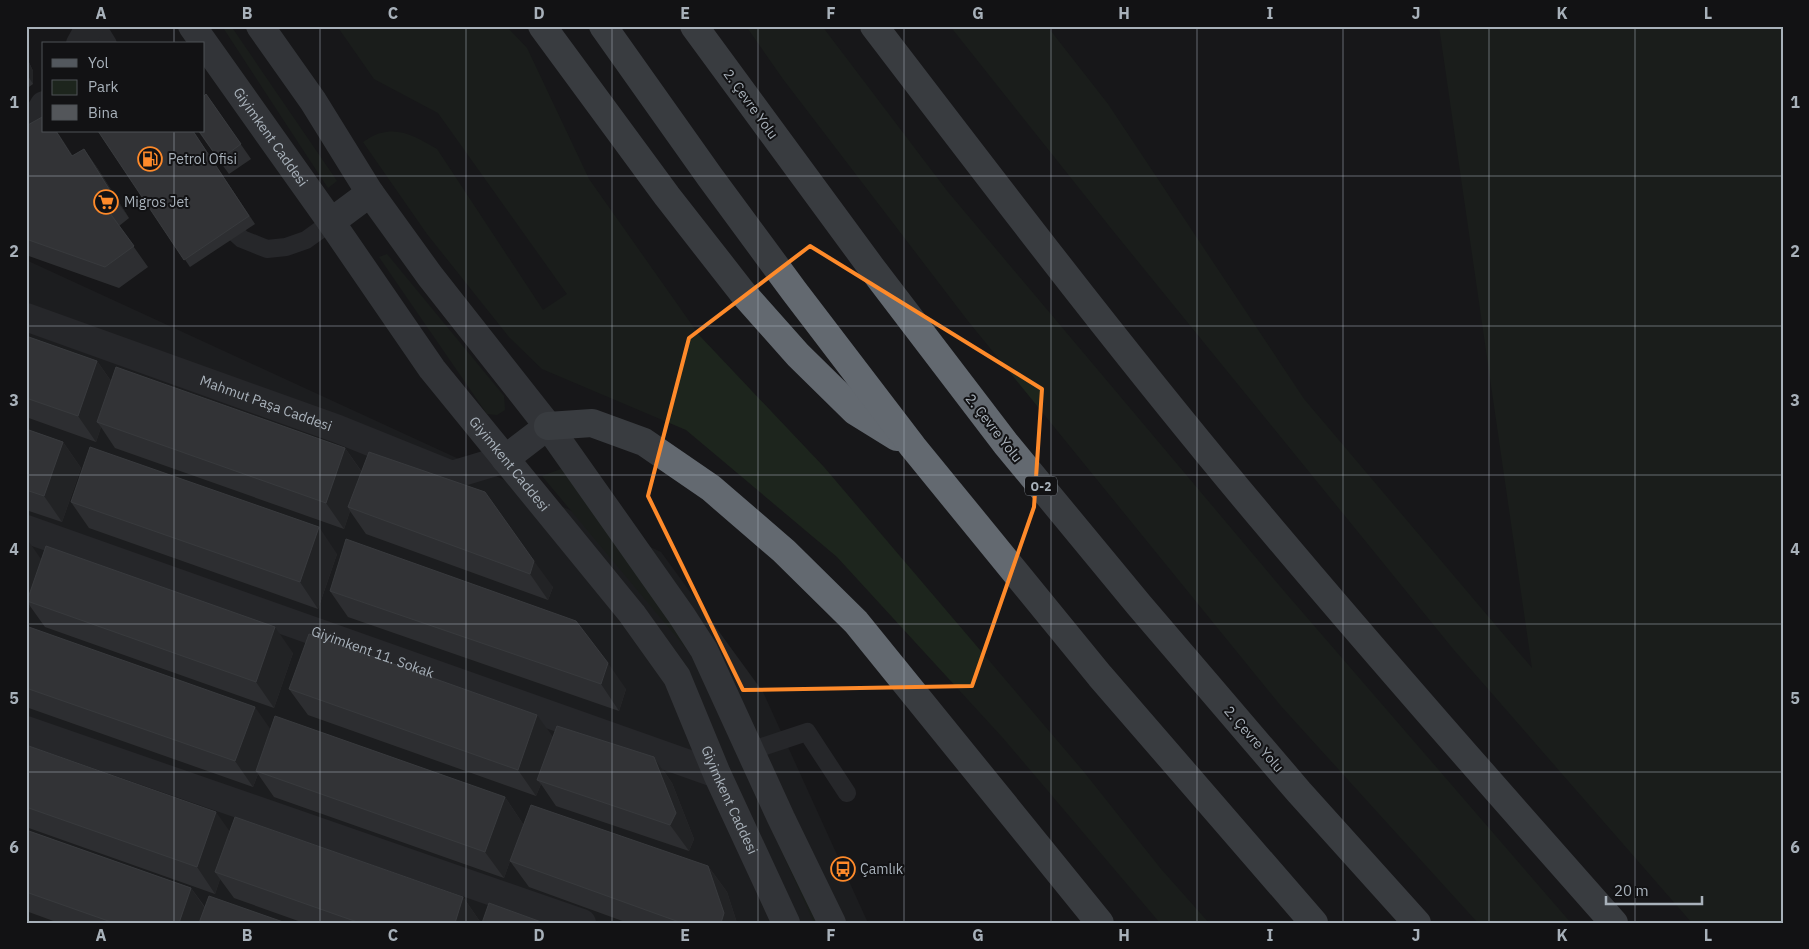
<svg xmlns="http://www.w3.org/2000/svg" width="1809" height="949" font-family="'IBM Plex Sans',sans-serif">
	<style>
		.built { fill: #232426 }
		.green { fill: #1d251d }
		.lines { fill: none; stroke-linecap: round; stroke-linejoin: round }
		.lane { stroke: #383a3f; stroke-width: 18 }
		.street { stroke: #383a3f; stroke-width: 28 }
		.primary { stroke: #53585e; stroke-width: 28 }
		.highway { stroke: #636970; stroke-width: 28 }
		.wall { fill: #484b4e }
		.shaded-wall { fill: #303134 }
		.building { fill: #53565a; stroke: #606469 }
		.marked { fill: none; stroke: #fe8a2a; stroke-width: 4; stroke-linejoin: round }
		.grid { fill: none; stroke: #a8b1ba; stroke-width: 1; stroke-opacity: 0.55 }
		.labels { text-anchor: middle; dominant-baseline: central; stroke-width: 4; stroke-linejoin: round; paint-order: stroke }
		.shield { fill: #121214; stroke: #7b8188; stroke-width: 1 }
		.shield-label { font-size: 12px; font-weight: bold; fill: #a8b1ba }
		.street-label { font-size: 14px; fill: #a8b1ba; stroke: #121214 }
		.poi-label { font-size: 14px; fill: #a8b1ba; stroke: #121214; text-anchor: start }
		.neatline { fill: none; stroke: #a8b1ba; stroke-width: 2 }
		.grid-label { font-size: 16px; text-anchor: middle; font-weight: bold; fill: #a8b1ba }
	</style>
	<rect width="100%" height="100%" fill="#171719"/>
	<polygon class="built" points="26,260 661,552 763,692 868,923 26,923"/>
	<g class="green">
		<polygon points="222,26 231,26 337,181 328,188"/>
		<path d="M337,26H506L527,48L589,179L699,335L824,467L1084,772L1161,869L1209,923H1160L1003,738L837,557L686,430L542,369L509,337L427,234L363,142C368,139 375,134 381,133C401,127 420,139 437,149L543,310L567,294L438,113L374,79Z"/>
		<polygon points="746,26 822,26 948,192 1284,591 1571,923 1478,923 1281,706 968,321 783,79"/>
		<polygon points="950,26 1047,26 1108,104 1304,399 1532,668 1439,26 1783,26 1783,923 1692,923 1454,650 1114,232"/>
		<polygon points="387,254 504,396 505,410 497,415 487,414 379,257"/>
		<polygon points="561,469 704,652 828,923 814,923 694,658 542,476"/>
	</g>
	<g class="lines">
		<g class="lane">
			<polyline points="97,26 108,44"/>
			<polyline points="221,220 242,239 267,249 286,247 306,240 331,222"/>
			<polyline points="750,751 807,732 847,793"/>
		</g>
		<g class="street">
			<polyline points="80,44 90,26"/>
			<polyline points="26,135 44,105"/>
			<path id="s1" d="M26,317L338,429L452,475L505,459"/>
			<path id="s2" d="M26,529L717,774"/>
			<polyline points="26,730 582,923"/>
		</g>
		<g class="primary">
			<path id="s3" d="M192,26L331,222L432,369L632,614L677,677L717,774L786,923"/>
			<polyline points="260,26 313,101 370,193 430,276 548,426 682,616 704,650 781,818 832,923"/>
			<polyline points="331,222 370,193"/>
			<polyline points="505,459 548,426"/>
		</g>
		<g class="highway">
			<polyline points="542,26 667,196 742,292 798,355 855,411 897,437"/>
			<polyline points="603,26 710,177 794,291 913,447 1100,676 1314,923"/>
			<polyline points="694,26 871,267 1006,444 1139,605 1299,792 1417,923"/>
			<path d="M874,26C1004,196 1134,367 1272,530C1384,663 1499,793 1614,923"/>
			<polyline points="548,426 592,423 644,442 711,488 784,551 856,622 1100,923"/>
		</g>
	</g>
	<g class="wall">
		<polygon points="26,56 33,71 33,84 26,89"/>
		<polygon points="206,94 251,159 229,174 198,131"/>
		<polygon points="26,126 73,156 84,149 98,169 129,218 119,226 148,267 119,288 26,255"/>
		<polygon points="98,131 193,131 255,224 190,267"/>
		<polygon points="26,336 97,361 111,381 345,448 362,472 553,587 548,600 366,534 350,511 344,529 115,448 101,427 96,442 26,417"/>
		<polygon points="26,429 63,442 81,468 62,522 26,510"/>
		<polygon points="71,502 337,554 318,609 89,528"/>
		<polygon points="26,539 41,561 293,653 274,708 45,627 30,606 26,617"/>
		<polygon points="330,591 626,689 619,711 348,617"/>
		<polygon points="26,688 271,730 505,797 523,824 504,878 274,797 258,774 253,787 26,707"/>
		<polygon points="289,689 553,737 654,757 672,783 694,839 689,851 556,806 541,784 536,796 308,715"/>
		<polygon points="26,745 230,831 463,897 481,923 304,923 234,898 220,879 215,894 26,827"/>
		<polygon points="26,830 191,888 205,907 286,923 59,923 26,911"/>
		<polygon points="510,861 708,866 727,892 737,923 628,923 529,887"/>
	</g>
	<g class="shaded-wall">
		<polygon points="26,56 33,71 33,84 26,73"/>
		<polygon points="56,131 60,136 87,177"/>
		<polygon points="84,149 98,169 129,218 114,197"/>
		<polygon points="97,361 115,387 97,422 101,427 96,442 78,416"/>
		<polygon points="63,442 81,468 62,522 44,496"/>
		<polygon points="345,448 363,474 348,507 350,511 344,529 326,503"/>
		<polygon points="319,527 337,554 318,609 300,582"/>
		<polygon points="27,539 45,565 27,601 30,606 26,617"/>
		<polygon points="534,561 553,587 548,600 530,574"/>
		<polygon points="275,627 293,653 274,708 256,682"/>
		<polygon points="608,663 626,689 619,711 601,684"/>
		<polygon points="255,707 273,733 256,771 258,774 253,787 235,761"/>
		<polygon points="537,715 556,741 537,780 541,784 536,796 518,770"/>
		<polygon points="654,757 672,783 694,839 689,851 670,825"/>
		<polygon points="505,797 523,824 504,878 485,852"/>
		<polygon points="216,812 235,839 215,872 220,879 215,894 197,867"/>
		<polygon points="708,866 727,892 737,923 721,923"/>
		<polygon points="191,888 209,914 206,923 179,923"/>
		<polygon points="463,897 481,923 455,923"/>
	</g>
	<g class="building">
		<polygon points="206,94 241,144 219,160 199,131 204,131 204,96"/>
		<polygon points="44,116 44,131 56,131 72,156 84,149 114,197 104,205 134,246 105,267 26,239 26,126"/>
		<polygon points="98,131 193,131 249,216 184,260"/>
		<polygon points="26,336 97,361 78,416 26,398"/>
		<polygon points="116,367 345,448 326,503 97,422"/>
		<polygon points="26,429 63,442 44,496 26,490"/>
		<polygon points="90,447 319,527 300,582 71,502"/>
		<polygon points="369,452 485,492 534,561 530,574 348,507"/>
		<polygon points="346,539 576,621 608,663 601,684 330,591"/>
		<polygon points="46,546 275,627 256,682 27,601"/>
		<polygon points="26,626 255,707 235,761 26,688"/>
		<polygon points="309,634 537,715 518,770 289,689"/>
		<polygon points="275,716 505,797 485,852 256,771"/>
		<polygon points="557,726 654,757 676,813 670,825 537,780"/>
		<polygon points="26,745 216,812 197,867 26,807"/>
		<polygon points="531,805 708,866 724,913 721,923 682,923 510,861"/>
		<polygon points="235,817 463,897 455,923 360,923 215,872"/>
		<polygon points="26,830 191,888 179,923 114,923 26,892"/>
		<polygon points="209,896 286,923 199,923"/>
		<polygon points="489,903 544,923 482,923"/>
	</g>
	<path d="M0 0H1809V949H0ZM810,246L1042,389L1034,507L972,686L743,690L648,496L689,338Z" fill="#171719" fill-opacity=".55" fill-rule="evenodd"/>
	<path class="marked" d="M810,246L1042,389L1034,507L972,686L743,690L648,496L689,338Z"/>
	<path class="grid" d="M174,26V44M320,26V923M466,26V923M612,26V923M758,26V923M904,26V923M1051,26V923M1197,26V923M1343,26V923M1489,26V923M1635,26V923M174,131V923M26,176H1783M26,326H1783M26,475H1783M26,624H1783M26,772H1783"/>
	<defs>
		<g id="fuel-ring" transform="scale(1.25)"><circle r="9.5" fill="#121214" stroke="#fe8a2a" stroke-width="1.5"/><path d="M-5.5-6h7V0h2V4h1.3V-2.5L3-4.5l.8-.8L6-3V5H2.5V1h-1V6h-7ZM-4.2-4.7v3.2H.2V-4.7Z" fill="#fe8a2a"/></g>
		<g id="supermarket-ring" transform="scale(1.25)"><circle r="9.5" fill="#121214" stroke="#fe8a2a" stroke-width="1.5"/><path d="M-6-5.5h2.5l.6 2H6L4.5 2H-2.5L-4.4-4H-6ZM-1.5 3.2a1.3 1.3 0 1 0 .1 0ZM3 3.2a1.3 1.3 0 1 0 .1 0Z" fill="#fe8a2a"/></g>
		<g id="bus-ring" transform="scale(1.25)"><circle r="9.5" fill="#121214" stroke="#fe8a2a" stroke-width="1.5"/><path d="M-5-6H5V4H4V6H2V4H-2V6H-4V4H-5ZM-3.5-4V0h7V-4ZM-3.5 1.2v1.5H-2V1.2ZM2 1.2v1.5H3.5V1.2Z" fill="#fe8a2a"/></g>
	</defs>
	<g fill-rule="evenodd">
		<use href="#fuel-ring" x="150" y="159"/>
		<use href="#supermarket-ring" x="106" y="202"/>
		<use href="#bus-ring" x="843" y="869"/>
	</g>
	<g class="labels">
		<rect class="shield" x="1025" y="476.5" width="32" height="19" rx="4"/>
		<g class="shield-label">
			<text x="1041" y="486">O-2</text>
		</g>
		<g class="street-label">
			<text transform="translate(751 104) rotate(54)">2. Çevre Yolu</text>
			<text stroke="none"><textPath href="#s3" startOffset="136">Giyimkent Caddesi</textPath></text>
			<text stroke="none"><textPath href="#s1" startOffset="255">Mahmut Paşa Caddesi</textPath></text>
			<text transform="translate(994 428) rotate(52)">2. Çevre Yolu</text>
			<text stroke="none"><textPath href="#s3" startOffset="541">Giyimkent Caddesi</textPath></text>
			<text stroke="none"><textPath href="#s2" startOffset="368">Giyimkent 11. Sokak</textPath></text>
			<text transform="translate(1254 739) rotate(49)">2. Çevre Yolu</text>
			<text stroke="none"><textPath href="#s3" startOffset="946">Giyimkent Caddesi</textPath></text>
		</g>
		<g class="poi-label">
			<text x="168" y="159">Petrol Ofisi</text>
			<text x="124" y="202">Migros Jet</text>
			<text x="860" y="869">Çamlık</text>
		</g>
	</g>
	<rect width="1809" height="949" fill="none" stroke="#121214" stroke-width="55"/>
	<rect x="42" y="42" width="162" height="90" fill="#121214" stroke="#4e5256"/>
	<rect x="52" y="59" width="25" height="8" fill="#53585e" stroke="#4e5256"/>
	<text x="88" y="68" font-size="15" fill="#a8b1ba">Yol</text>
	<rect x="52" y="80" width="25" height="15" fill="#1d251d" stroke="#4e5256"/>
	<text x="88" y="92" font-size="15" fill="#a8b1ba">Park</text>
	<rect x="52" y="105" width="25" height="15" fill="#53565a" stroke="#4e5256"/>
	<text x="88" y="118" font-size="15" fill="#a8b1ba">Bina</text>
	<path d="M1606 896v8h96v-8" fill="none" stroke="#a8b1ba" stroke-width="2.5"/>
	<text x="1614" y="896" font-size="15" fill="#a8b1ba" stroke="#121214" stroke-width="4" paint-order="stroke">20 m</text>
	<rect x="28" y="28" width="1754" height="894" class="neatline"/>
	<g class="grid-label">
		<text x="101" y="19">A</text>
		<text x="247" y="19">B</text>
		<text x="393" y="19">C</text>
		<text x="539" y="19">D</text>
		<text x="685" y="19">E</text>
		<text x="831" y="19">F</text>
		<text x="978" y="19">G</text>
		<text x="1124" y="19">H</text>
		<text x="1270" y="19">I</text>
		<text x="1416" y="19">J</text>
		<text x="1562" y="19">K</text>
		<text x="1708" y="19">L</text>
		<text x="14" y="108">1</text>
		<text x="1795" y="108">1</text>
		<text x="14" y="257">2</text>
		<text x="1795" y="257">2</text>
		<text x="14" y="406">3</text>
		<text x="1795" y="406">3</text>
		<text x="14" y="555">4</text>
		<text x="1795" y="555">4</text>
		<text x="14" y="704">5</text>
		<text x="1795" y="704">5</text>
		<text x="14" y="853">6</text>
		<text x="1795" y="853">6</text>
		<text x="101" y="941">A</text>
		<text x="247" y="941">B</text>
		<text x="393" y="941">C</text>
		<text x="539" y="941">D</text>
		<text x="685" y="941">E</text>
		<text x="831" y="941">F</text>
		<text x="978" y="941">G</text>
		<text x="1124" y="941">H</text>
		<text x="1270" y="941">I</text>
		<text x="1416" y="941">J</text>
		<text x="1562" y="941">K</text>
		<text x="1708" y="941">L</text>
	</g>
</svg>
